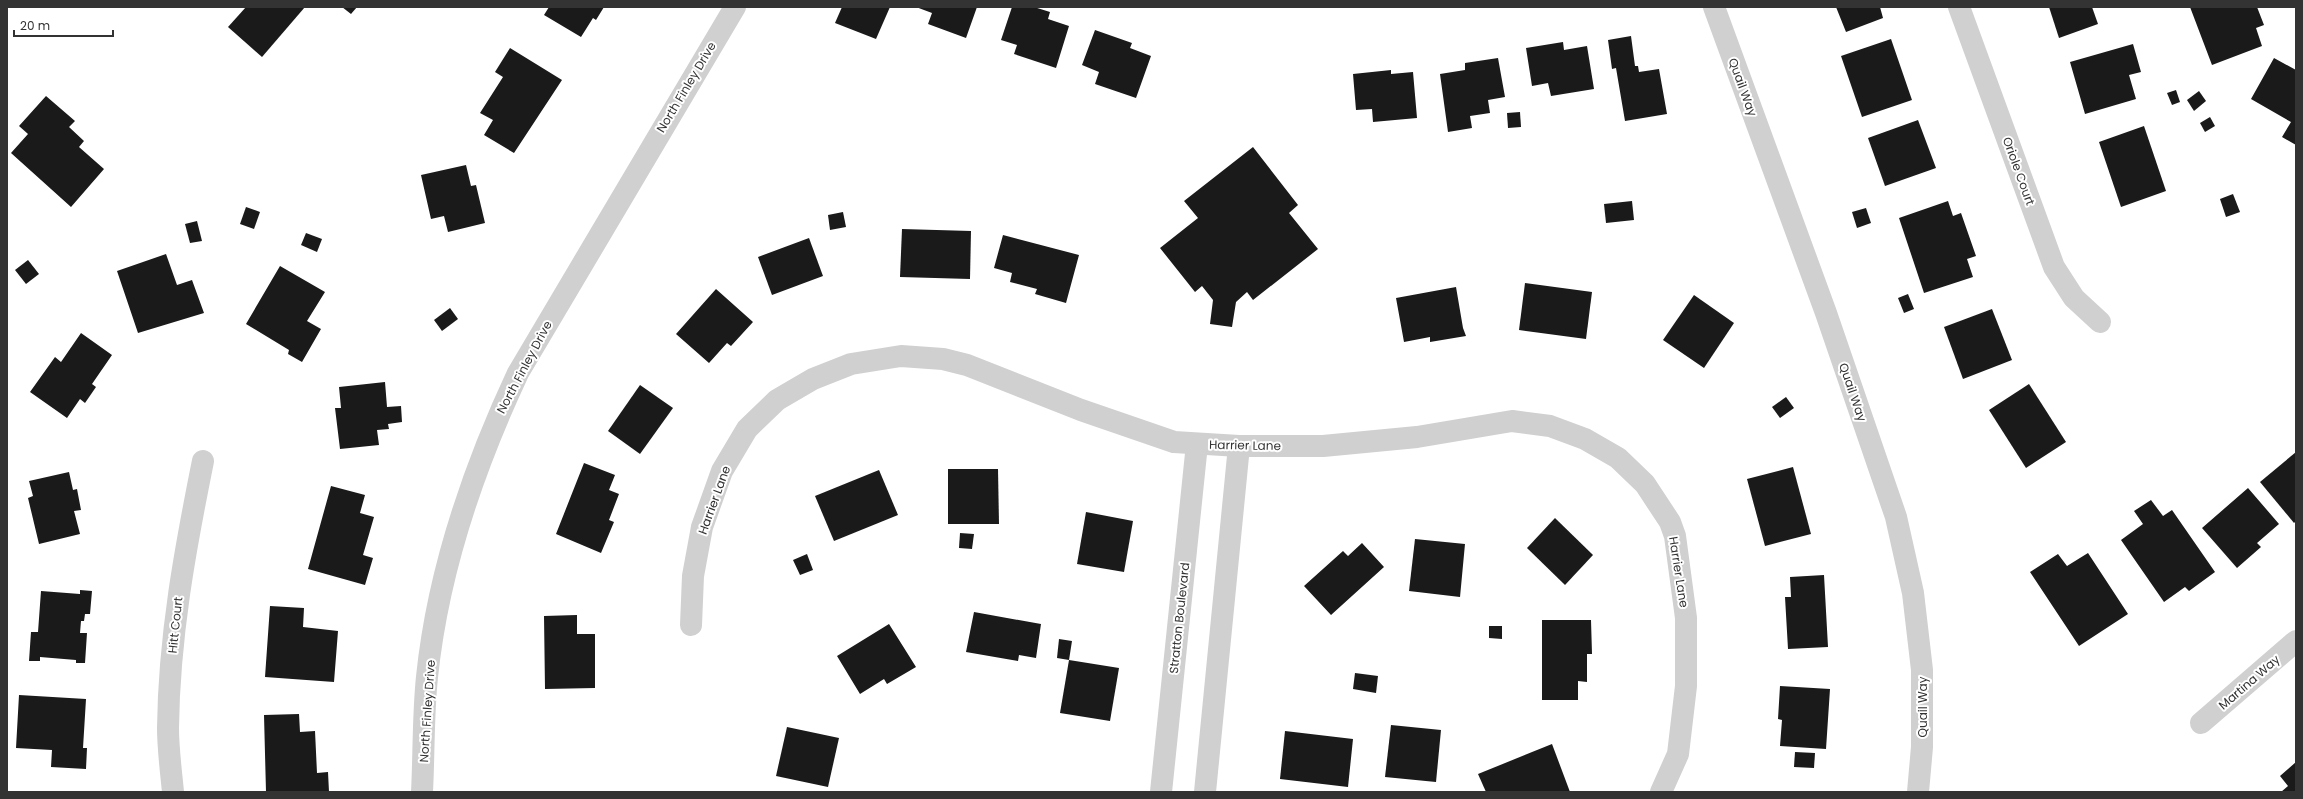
<svg xmlns="http://www.w3.org/2000/svg" width="2303" height="799" font-family="Poppins,sans-serif">
	<style>
		.building { fill: #1a1a1a }
		.lines { fill: none; stroke-linecap: round; stroke-linejoin: round }
		.minor { stroke: #d0d0d0; stroke-width: 22 }
		.labels { text-anchor: middle; dominant-baseline: central; stroke-width: 4; stroke-linejoin: round; paint-order: stroke }
		.street-label { font-size: 12px; fill: #333; stroke: #fff }
	</style>
	<rect width="100%" height="100%" fill="#fff"/>
	<g class="building">
		<polygon points="246,7 305,7 262,57 228,27"/>
		<polygon points="342,7 357,7 351,14"/>
		<polygon points="549,7 604,7 596,20 593,18 581,37 544,15"/>
		<polygon points="842,7 890,7 876,39 835,23"/>
		<polygon points="916,7 977,7 966,38 928,24 932,13"/>
		<polygon points="1012,7 1034,7 1050,12 1048,19 1069,26 1056,68 1014,54 1017,45 1001,40"/>
		<polygon points="1836,7 1880,7 1883,18 1846,32"/>
		<polygon points="2049,7 2092,7 2098,24 2059,38"/>
		<polygon points="2190,7 2257,7 2264,25 2256,28 2262,46 2212,65"/>
		<polygon points="1095,30 1132,43 1130,48 1151,56 1136,98 1095,84 1099,72 1082,65"/>
		<polygon points="1631,36 1635,66 1638,66 1639,72 1659,69 1667,114 1625,121 1616,68 1612,69 1608,40"/>
		<polygon points="1891,39 1912,100 1862,117 1841,56"/>
		<polygon points="1563,42 1564,50 1587,46 1594,89 1551,96 1548,83 1532,86 1526,48"/>
		<polygon points="2133,44 2141,72 2129,75 2136,99 2085,114 2070,62"/>
		<polygon points="510,48 562,80 514,153 484,135 493,120 480,113 503,77 495,72"/>
		<polygon points="1498,58 1505,97 1488,100 1490,113 1470,116 1472,128 1448,132 1440,74 1465,70 1465,63"/>
		<polygon points="2274,58 2296,70 2296,145 2282,137 2291,122 2251,99"/>
		<polygon points="1391,70 1391,74 1413,72 1417,118 1373,122 1372,109 1356,110 1353,74"/>
		<polygon points="2176,90 2180,102 2172,105 2167,93"/>
		<polygon points="2199,91 2206,101 2194,111 2187,100"/>
		<polygon points="46,96 75,121 69,127 84,141 79,147 104,169 71,207 11,153 28,134 19,126"/>
		<polygon points="1520,112 1521,127 1508,128 1507,113"/>
		<polygon points="2210,117 2215,126 2205,132 2200,123"/>
		<polygon points="1918,120 1936,168 1885,186 1868,138"/>
		<polygon points="2144,126 2166,191 2121,207 2099,142"/>
		<polygon points="1253,147 1298,205 1289,213 1318,249 1253,300 1247,292 1236,302 1232,327 1210,324 1213,300 1202,286 1195,292 1160,248 1198,218 1184,201"/>
		<polygon points="466,165 471,186 476,185 485,223 448,232 444,216 431,219 421,175"/>
		<polygon points="2233,194 2240,212 2226,217 2220,199"/>
		<polygon points="1632,201 1634,220 1606,223 1604,204"/>
		<polygon points="1948,201 1953,216 1961,213 1976,256 1967,259 1973,277 1924,293 1899,218"/>
		<polygon points="246,207 260,212 254,229 240,224"/>
		<polygon points="1866,208 1871,223 1857,228 1852,212"/>
		<polygon points="843,212 846,227 830,230 828,215"/>
		<polygon points="197,221 202,241 190,243 185,224"/>
		<polygon points="902,229 971,231 970,279 900,277"/>
		<polygon points="306,233 322,239 317,252 301,245"/>
		<polygon points="1003,235 1079,255 1066,303 1035,294 1037,289 1010,282 1012,273 994,268"/>
		<polygon points="809,238 823,276 772,295 758,257"/>
		<polygon points="166,254 177,285 192,280 204,313 138,333 117,271"/>
		<polygon points="28,260 39,274 26,284 15,270"/>
		<polygon points="280,266 325,292 307,321 321,329 302,362 288,354 289,350 246,324"/>
		<polygon points="1525,283 1592,292 1586,339 1519,330"/>
		<polygon points="1456,287 1463,328 1466,336 1430,342 1430,337 1404,342 1396,298"/>
		<polygon points="716,289 753,322 731,346 727,343 709,363 676,334"/>
		<polygon points="1908,294 1914,309 1904,313 1898,298"/>
		<polygon points="1694,295 1734,323 1704,368 1663,340"/>
		<polygon points="450,308 458,319 442,331 434,320"/>
		<polygon points="1992,309 2012,360 1963,379 1944,327"/>
		<polygon points="81,333 112,355 92,384 96,387 85,403 80,399 67,418 30,392 55,357 61,362"/>
		<polygon points="385,382 387,407 401,406 402,422 388,424 389,429 377,430 379,445 340,449 335,408 341,408 339,387"/>
		<polygon points="2029,384 2066,442 2026,468 1989,410"/>
		<polygon points="640,385 673,408 640,454 608,431"/>
		<polygon points="1786,397 1794,408 1780,418 1772,407"/>
		<polygon points="2296,452 2296,521 2294,523 2260,482"/>
		<polygon points="584,463 615,475 609,490 619,494 609,520 614,522 601,553 556,534"/>
		<polygon points="1793,467 1811,534 1765,546 1747,479"/>
		<polygon points="948,469 998,469 999,524 948,524"/>
		<polygon points="879,470 898,515 834,541 815,496"/>
		<polygon points="69,472 73,490 77,489 81,510 74,511 80,534 39,544 28,498 33,496 29,481"/>
		<polygon points="331,486 365,495 360,513 374,517 363,555 373,558 365,585 308,569"/>
		<polygon points="2248,488 2279,524 2257,543 2261,547 2237,568 2202,528"/>
		<polygon points="2151,500 2163,516 2172,510 2215,572 2189,591 2185,587 2164,602 2121,540 2143,524 2134,511"/>
		<polygon points="1086,512 1133,521 1124,572 1077,564"/>
		<polygon points="1555,518 1593,555 1565,585 1527,548"/>
		<polygon points="960,533 974,534 972,549 959,548"/>
		<polygon points="1415,539 1465,544 1460,597 1409,591"/>
		<polygon points="1362,543 1384,567 1331,615 1304,586 1343,551 1348,556"/>
		<polygon points="2088,553 2128,614 2079,646 2030,572 2058,554 2067,566"/>
		<polygon points="807,554 813,570 800,575 793,560"/>
		<polygon points="1824,575 1828,647 1788,649 1785,597 1791,597 1790,577"/>
		<polygon points="80,590 92,591 90,614 85,614 84,621 81,621 80,633 87,633 85,663 76,663 76,660 40,657 40,661 29,661 31,632 38,632 41,591 80,594"/>
		<polygon points="270,606 304,608 303,627 338,631 334,682 265,677"/>
		<polygon points="974,612 1041,624 1036,658 1019,655 1018,661 966,652"/>
		<polygon points="577,615 577,634 595,634 595,688 545,689 544,616"/>
		<polygon points="1542,620 1591,620 1592,654 1587,654 1587,682 1578,681 1578,700 1542,700"/>
		<polygon points="889,624 916,667 887,684 884,679 860,694 837,656"/>
		<polygon points="1489,626 1502,626 1502,639 1489,638"/>
		<polygon points="1059,639 1072,641 1069,660 1057,658"/>
		<polygon points="1069,660 1119,668 1110,721 1060,713"/>
		<polygon points="1355,673 1378,676 1376,693 1353,689"/>
		<polygon points="1780,686 1830,689 1826,749 1780,746 1782,720 1778,719"/>
		<polygon points="19,695 86,699 83,748 87,748 86,769 51,767 52,750 16,748"/>
		<polygon points="299,714 300,732 315,731 317,773 328,772 329,792 266,792 264,715"/>
		<polygon points="1391,725 1441,730 1436,782 1385,777"/>
		<polygon points="787,727 839,738 828,787 776,776"/>
		<polygon points="1285,731 1353,739 1348,787 1280,779"/>
		<polygon points="1552,744 1570,792 1486,792 1478,774"/>
		<polygon points="1795,752 1815,753 1814,768 1794,767"/>
		<polygon points="2296,762 2296,792 2281,792 2288,786 2280,776"/>
	</g>
	<g class="lines">
		<g class="minor">
			<polyline points="1714,7 1826,313 1896,517 1913,593 1922,670 1922,747 1918,792"/>
			<polyline points="1959,7 2054,267 2074,298 2100,322"/>
			<polyline points="691,625 693,576 702,527 722,471 747,429 777,400 813,379 851,364 901,356 943,359 967,365 1081,410 1174,442 1239,446 1323,446 1417,437 1512,421 1550,426 1585,439 1618,458 1645,484 1670,522 1675,536 1686,618 1686,686 1678,754 1661,792"/>
			<polyline points="2201,723 2296,641"/>
			<path d="M173,792C171,771 168,749 168,728C169,637 185,550 203,461"/>
			<path d="M422,792C424,754 423,715 427,677C438,570 473,469 518,373L735,7"/>
			<polyline points="1161,792 1197,444"/>
			<polyline points="1205,792 1239,446"/>
		</g>
	</g>
	<g class="labels">
		<g class="street-label">
			<text transform="translate(686 87) rotate(-59)">North Finley Drive</text>
			<text transform="translate(1743 87) rotate(70)">Quail Way</text>
			<text transform="translate(2019 171) rotate(70)">Oriole Court</text>
			<text transform="translate(524 367) rotate(-62)">North Finley Drive</text>
			<text transform="translate(1853 392) rotate(71)">Quail Way</text>
			<text transform="translate(1245 445) rotate(1)">Harrier Lane</text>
			<text transform="translate(714 500) rotate(-70)">Harrier Lane</text>
			<text transform="translate(1679 572) rotate(81)">Harrier Lane</text>
			<text transform="translate(1179 618) rotate(-84)">Stratton Boulevard</text>
			<text transform="translate(175 625) rotate(-84)">Hitt Court</text>
			<text transform="translate(2249 682) rotate(-41)">Martina Way</text>
			<text transform="translate(1922 707) rotate(-90)">Quail Way</text>
			<text transform="translate(427 711) rotate(-86)">North Finley Drive</text>
		</g>
	</g>
	<rect width="2303" height="799" fill="none" stroke="#333333" stroke-width="16"/>
	<path d="M14 30v6h99v-6" fill="none" stroke="#333333" stroke-width="2"/>
	<text x="20" y="30" font-size="12" fill="#333333" stroke="#ffffff" stroke-width="3" paint-order="stroke">20 m</text>
</svg>
